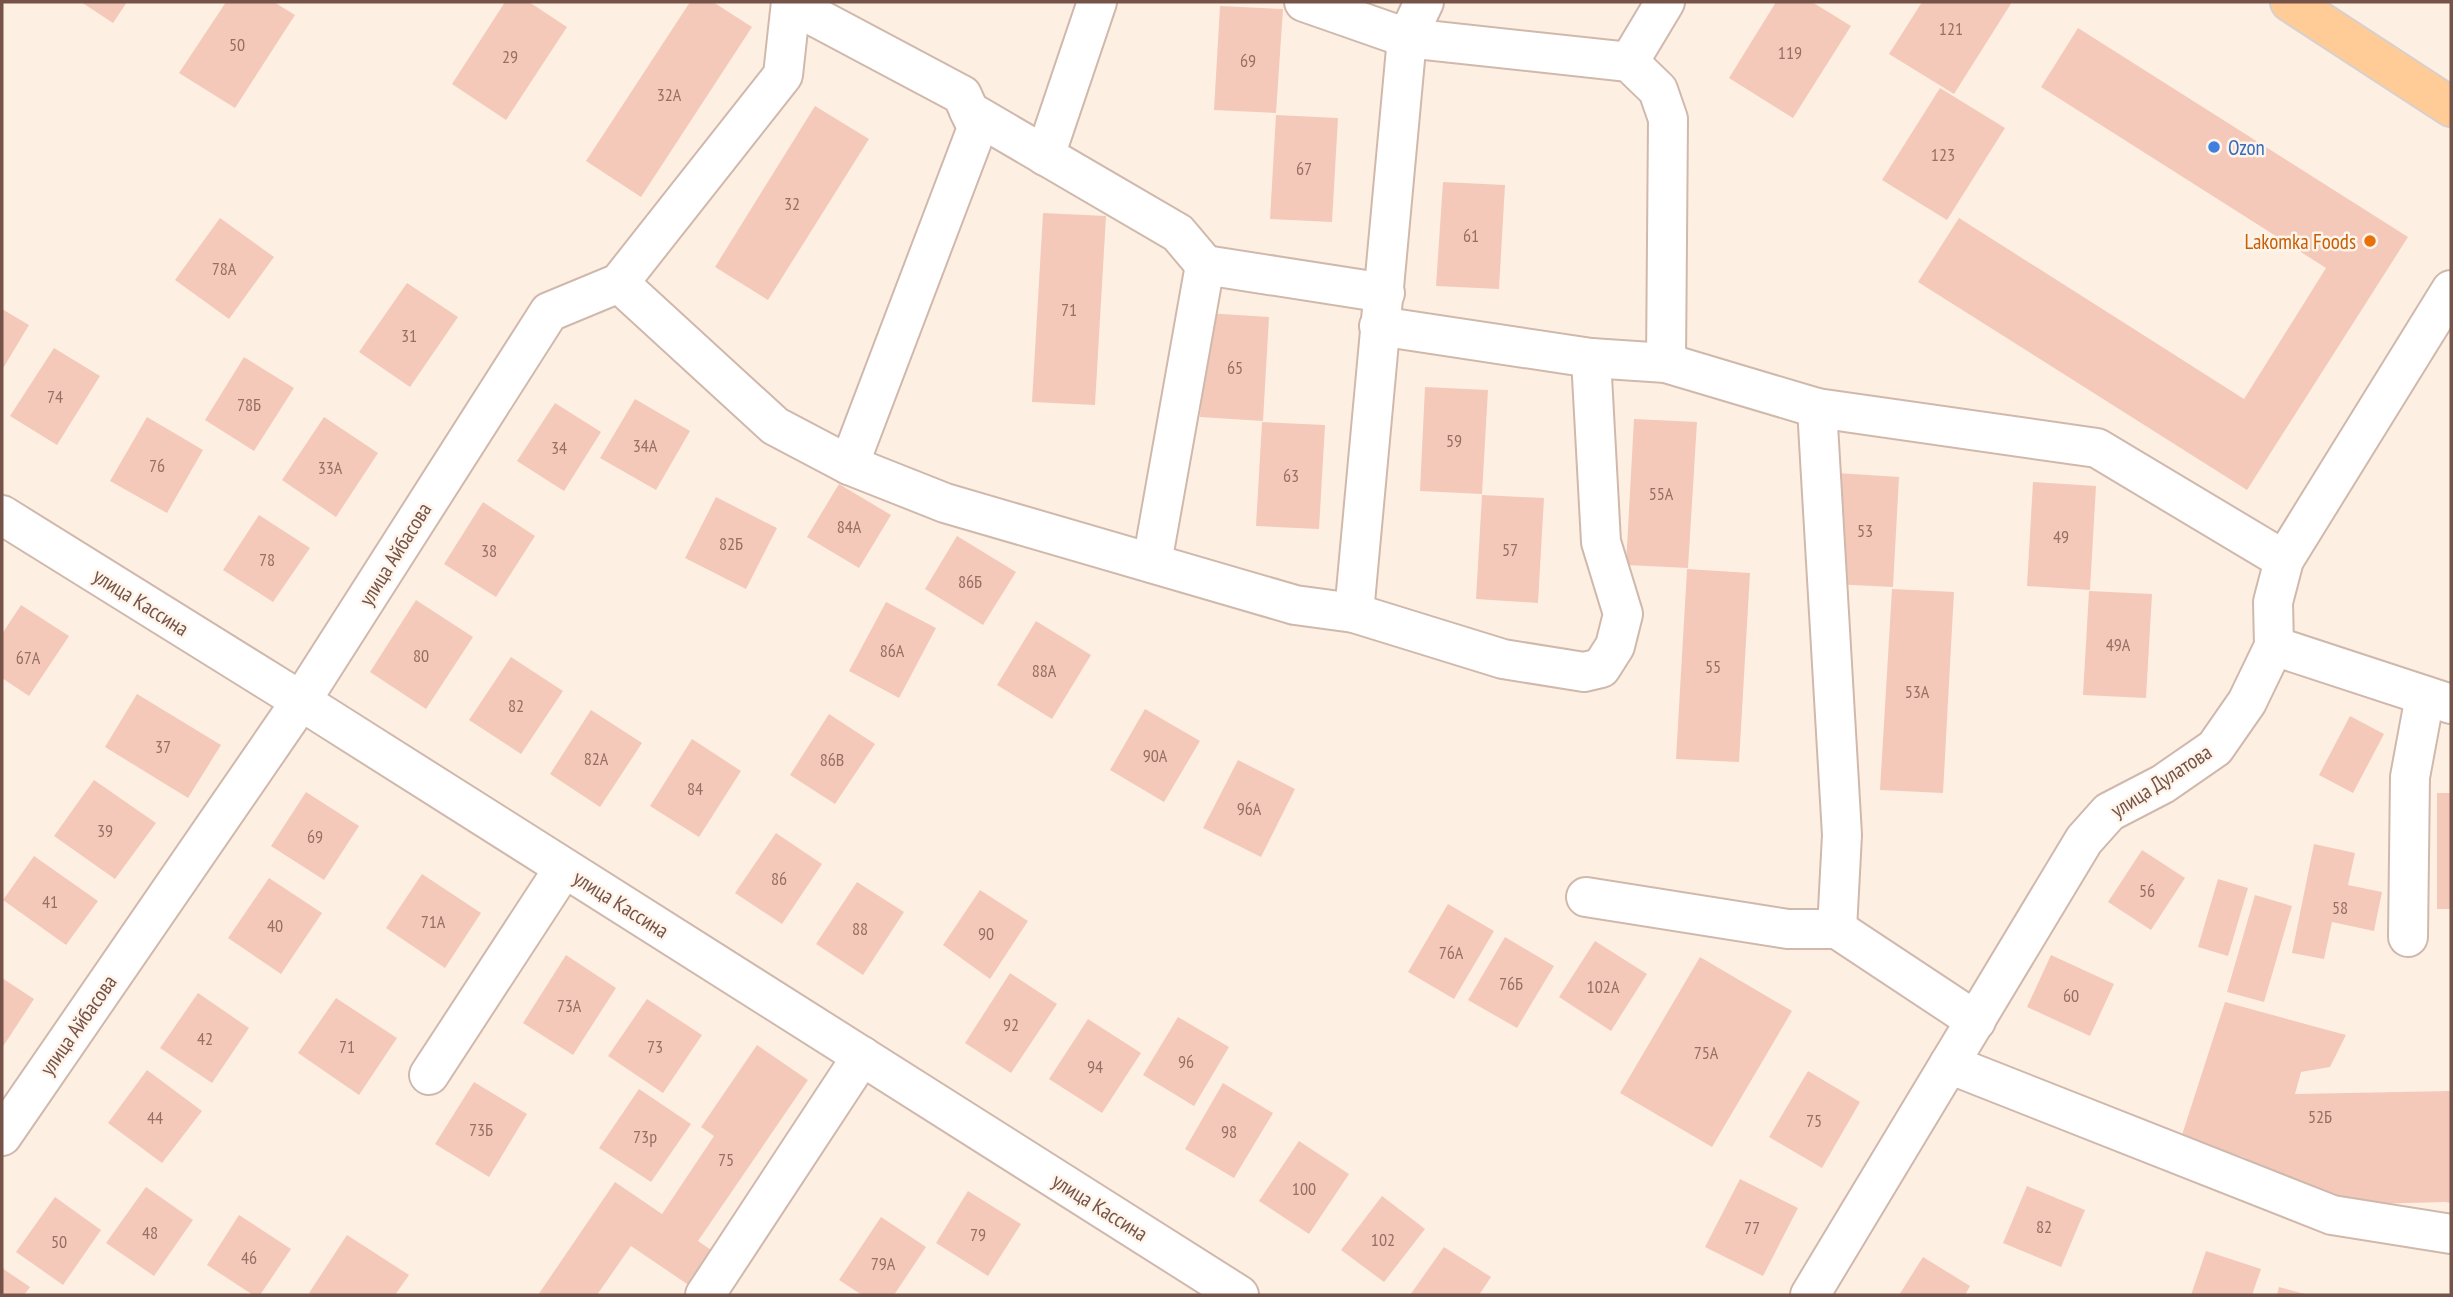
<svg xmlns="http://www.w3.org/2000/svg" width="2453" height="1297" font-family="'PT Sans Narrow',sans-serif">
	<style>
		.building { fill: #f4c9b9 }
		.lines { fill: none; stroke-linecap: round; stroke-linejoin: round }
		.minor-casing { stroke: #d1b8ac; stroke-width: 42 }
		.major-casing { stroke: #d9cfcc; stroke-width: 42 }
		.minor { stroke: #fff; stroke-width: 38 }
		.major { stroke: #ffcc98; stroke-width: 38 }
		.shop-dot { fill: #3f7fe0; stroke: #fff4ea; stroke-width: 2.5 }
		.food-dot { fill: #e8710a; stroke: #fff4ea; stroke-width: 2.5 }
		.labels { text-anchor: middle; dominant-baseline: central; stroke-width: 5; stroke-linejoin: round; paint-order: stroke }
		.number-label { font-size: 18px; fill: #967064 }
		.shop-label { font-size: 21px; fill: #366cbe; stroke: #fff4ea; text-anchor: start }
		.food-label { font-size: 21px; fill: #c56008; stroke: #fff4ea; text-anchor: end }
		.street-label { font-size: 21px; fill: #765348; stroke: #fff4ea }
	</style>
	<rect width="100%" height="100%" fill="#fdf0e3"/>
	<g class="building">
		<polygon points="81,2 127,2 113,23"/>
		<polygon points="226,2 274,2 295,15 235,108 179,73"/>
		<polygon points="505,2 529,2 567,27 506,120 452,84"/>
		<polygon points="690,2 713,2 752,27 641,197 586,161"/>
		<polygon points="1776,2 1812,2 1851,26 1793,118 1729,78"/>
		<polygon points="1922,2 2012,2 1954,94 1889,54"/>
		<polygon points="1220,6 1283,9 1276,113 1214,110"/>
		<polygon points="2078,28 2408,237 2247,490 1918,282 1959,218 2244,399 2326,268 2041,87"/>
		<polygon points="1940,88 2005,128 1947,220 1882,180"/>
		<polygon points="815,106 869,139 768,300 715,267"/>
		<polygon points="1276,115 1338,118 1332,222 1270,219"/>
		<polygon points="1443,182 1505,185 1499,289 1436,286"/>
		<polygon points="1043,213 1106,216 1095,405 1032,402"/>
		<polygon points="220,218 274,257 229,319 175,280"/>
		<polygon points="407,283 458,317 410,387 359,352"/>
		<polygon points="2,309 29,325 2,370"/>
		<polygon points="1206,313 1269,317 1263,421 1200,417"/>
		<polygon points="54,348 100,376 57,445 10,416"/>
		<polygon points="244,357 294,388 254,451 205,420"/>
		<polygon points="1425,387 1488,390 1482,494 1420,491"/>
		<polygon points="635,399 690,431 656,490 600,458"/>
		<polygon points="555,403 601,432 564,491 517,461"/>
		<polygon points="147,417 203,450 167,513 110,481"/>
		<polygon points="324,417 378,453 336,517 282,480"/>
		<polygon points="1634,419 1697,422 1688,568 1626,565"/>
		<polygon points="1262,422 1325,425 1319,529 1256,526"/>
		<polygon points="1837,473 1899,477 1893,587 1831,584"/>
		<polygon points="2033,482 2096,486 2090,590 2027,586"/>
		<polygon points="839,484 891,515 859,568 807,537"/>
		<polygon points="1482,495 1544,498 1538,603 1476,599"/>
		<polygon points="716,497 777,528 746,589 685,558"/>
		<polygon points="483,502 535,536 496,597 444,564"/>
		<polygon points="259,515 310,548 273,602 223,570"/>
		<polygon points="957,536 1016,572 983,625 925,589"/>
		<polygon points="1687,569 1750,573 1739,762 1676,759"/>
		<polygon points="1892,589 1954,592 1943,793 1880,790"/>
		<polygon points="2089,591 2152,594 2146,698 2083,695"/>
		<polygon points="416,600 473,637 426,709 370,672"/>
		<polygon points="886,602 936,628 899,698 849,671"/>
		<polygon points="21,605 69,636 29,696 2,678 2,634"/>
		<polygon points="1036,621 1091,655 1052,719 997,685"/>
		<polygon points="511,657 563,691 521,754 469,720"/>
		<polygon points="137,694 221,745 188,798 105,747"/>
		<polygon points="1145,709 1200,741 1164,802 1110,770"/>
		<polygon points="591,710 642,743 600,807 550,774"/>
		<polygon points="829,714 875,744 835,804 790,775"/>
		<polygon points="2350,716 2384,734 2353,793 2319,775"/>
		<polygon points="692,739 741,771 699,837 650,806"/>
		<polygon points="1238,760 1295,789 1261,857 1203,828"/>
		<polygon points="94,780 156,823 115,879 54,836"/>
		<polygon points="306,792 359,826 324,880 271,846"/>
		<rect x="2437" y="793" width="14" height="116"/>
		<polygon points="776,833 822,864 782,924 735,893"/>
		<polygon points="2314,844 2355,853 2348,885 2382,892 2374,931 2332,922 2324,959 2292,953"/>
		<polygon points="2142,850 2185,878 2151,930 2108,902"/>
		<polygon points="34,856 98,901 66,945 3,900"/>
		<polygon points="422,874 481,913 445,968 386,928"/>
		<polygon points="269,878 322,913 281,974 228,938"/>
		<polygon points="2218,879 2248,888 2228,956 2198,947"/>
		<polygon points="857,882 904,912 863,975 816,944"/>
		<polygon points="980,890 1028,921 990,979 943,945"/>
		<polygon points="2255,895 2292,906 2264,1002 2227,992"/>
		<polygon points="1448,904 1494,931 1454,999 1408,972"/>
		<polygon points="1505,937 1554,966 1517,1028 1468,1000"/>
		<polygon points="1595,941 1647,974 1611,1031 1559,997"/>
		<polygon points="566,955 616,988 573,1055 523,1023"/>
		<polygon points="2051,955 2114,984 2090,1036 2027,1007"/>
		<polygon points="1700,957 1792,1011 1712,1147 1620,1093"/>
		<polygon points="1010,973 1057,1004 1011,1073 965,1043"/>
		<polygon points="2,978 34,999 2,1048"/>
		<polygon points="198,993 249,1028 212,1083 160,1048"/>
		<polygon points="336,998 397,1038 359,1095 298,1053"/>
		<polygon points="647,999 702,1035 663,1093 608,1056"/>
		<polygon points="2225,1002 2346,1035 2330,1067 2301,1072 2295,1094 2451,1091 2451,1203 2445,1202 2331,1205 2243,1157 2181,1138"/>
		<polygon points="1178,1017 1229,1047 1194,1106 1143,1075"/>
		<polygon points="1088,1019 1141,1053 1102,1113 1049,1079"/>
		<polygon points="757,1045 808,1080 698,1241 714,1252 690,1286 631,1246 597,1295 538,1295 615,1182 662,1214 714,1136 701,1127"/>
		<polygon points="147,1070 202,1111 162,1163 108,1123"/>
		<polygon points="1808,1071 1860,1102 1822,1168 1769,1137"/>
		<polygon points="474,1082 527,1114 489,1177 435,1144"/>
		<polygon points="1223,1083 1273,1113 1234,1178 1185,1149"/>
		<polygon points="639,1089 691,1124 651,1182 599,1148"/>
		<polygon points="1299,1141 1349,1174 1309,1234 1259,1201"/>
		<polygon points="1740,1179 1798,1208 1763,1276 1705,1247"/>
		<polygon points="2027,1186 2085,1210 2061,1267 2003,1243"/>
		<polygon points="146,1187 193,1220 154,1276 106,1243"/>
		<polygon points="968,1191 1021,1224 988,1276 936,1243"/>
		<polygon points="1382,1196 1425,1229 1384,1282 1341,1250"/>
		<polygon points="55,1197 101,1230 63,1285 16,1252"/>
		<polygon points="239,1215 291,1249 260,1295 253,1295 207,1265"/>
		<polygon points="881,1217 926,1247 894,1295 862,1295 839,1280"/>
		<polygon points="347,1235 409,1275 395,1295 313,1295 309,1293"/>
		<polygon points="1444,1247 1491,1277 1479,1295 1410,1295"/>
		<polygon points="2206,1251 2261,1269 2252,1295 2191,1295"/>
		<polygon points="1923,1257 1970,1286 1965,1295 1899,1295"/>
		<polygon points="2,1268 30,1287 24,1295 2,1295"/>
		<polygon points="2279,1287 2305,1294 2305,1295 2277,1295"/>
	</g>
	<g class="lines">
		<g class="minor-casing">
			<g id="minor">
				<polyline points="1304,2 1407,38 1629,62 1658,90 1668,119 1666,363"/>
				<polyline points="791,4 962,95 977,128 849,465"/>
				<polyline points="1629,62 1665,2"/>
				<polyline points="969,111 1178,233 1205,265 1152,563"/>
				<polyline points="1045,156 1097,2"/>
				<polyline points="1205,265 1385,293"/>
				<polyline points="619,283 775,426 849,465 945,503 1295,605 1354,613 1503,659 1584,672 1601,668 1615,646 1623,614 1601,542 1591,358"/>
				<polyline points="1379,326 1591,358 1666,363 1817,408 2097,448 2284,560"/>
				<polyline points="1817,408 1842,835 1837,929"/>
				<polyline points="2,515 301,701 1239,1295"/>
				<polyline points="1354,613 1407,38 1424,2"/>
				<polyline points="2274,646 2451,704"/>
				<polyline points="1586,897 1788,929 1837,929 1976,1021"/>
				<polyline points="2408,937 2410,777 2425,696"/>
				<polyline points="1949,1064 2332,1215 2451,1234"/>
				<polyline points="429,1075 564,868"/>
				<polyline points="2,1136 301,701 549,312 619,283 783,75 791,2"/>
				<polyline points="705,1295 862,1056"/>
				<polyline points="1810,1295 2084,840 2109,812 2163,784 2215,748 2247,702 2274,646 2273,602 2284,560 2451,290"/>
			</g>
		</g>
		<g class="major-casing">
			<polyline id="major" points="2290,2 2451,107"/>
		</g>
		<use href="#minor" class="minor"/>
		<use href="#major" class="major"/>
	</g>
	<circle class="shop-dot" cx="2214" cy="147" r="7"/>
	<circle class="food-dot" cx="2370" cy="241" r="7"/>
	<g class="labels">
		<g class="number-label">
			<text x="1951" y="28">121</text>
			<text x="237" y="44">50</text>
			<text x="1790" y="52">119</text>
			<text x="510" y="56">29</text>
			<text x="1248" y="60">69</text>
			<text x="669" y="94">32А</text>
			<text x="1943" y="154">123</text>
			<text x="1304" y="168">67</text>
			<text x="792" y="203">32</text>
			<text x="1471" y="235">61</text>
			<text x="224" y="268">78А</text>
			<text x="1069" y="309">71</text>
			<text x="409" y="335">31</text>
			<text x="1235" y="367">65</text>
			<text x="55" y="396">74</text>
			<text x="249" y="404">78Б</text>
			<text x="1454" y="440">59</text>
			<text x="645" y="445">34А</text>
			<text x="559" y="447">34</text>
			<text x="157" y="465">76</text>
			<text x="330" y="467">33А</text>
			<text x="1291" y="475">63</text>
			<text x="1661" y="493">55А</text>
			<text x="849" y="526">84А</text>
			<text x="1865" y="530">53</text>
			<text x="2061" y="536">49</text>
			<text x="731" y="543">82Б</text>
			<text x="1510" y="549">57</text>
			<text x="489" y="550">38</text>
			<text x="267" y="559">78</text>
			<text x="970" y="581">86Б</text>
			<text x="2118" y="644">49А</text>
			<text x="892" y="650">86А</text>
			<text x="421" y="655">80</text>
			<text x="28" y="657">67А</text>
			<text x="1713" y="666">55</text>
			<text x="1044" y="670">88А</text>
			<text x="1917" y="691">53А</text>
			<text x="516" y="705">82</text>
			<text x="163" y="746">37</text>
			<text x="1155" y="755">90А</text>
			<text x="596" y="758">82А</text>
			<text x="832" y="759">86В</text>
			<text x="695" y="788">84</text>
			<text x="1249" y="808">96А</text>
			<text x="105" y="830">39</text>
			<text x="315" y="836">69</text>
			<text x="779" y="878">86</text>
			<text x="2147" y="890">56</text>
			<text x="50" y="901">41</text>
			<text x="2340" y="907">58</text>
			<text x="433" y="921">71А</text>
			<text x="275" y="925">40</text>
			<text x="860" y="928">88</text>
			<text x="986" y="933">90</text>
			<text x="1451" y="952">76А</text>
			<text x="1511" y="983">76Б</text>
			<text x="1603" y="986">102А</text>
			<text x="2071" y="995">60</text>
			<text x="569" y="1005">73А</text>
			<text x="1011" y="1024">92</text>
			<text x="205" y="1038">42</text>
			<text x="347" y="1046">71</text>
			<text x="655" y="1046">73</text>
			<text x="1706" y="1052">75А</text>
			<text x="1186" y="1061">96</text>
			<text x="1095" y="1066">94</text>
			<text x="2320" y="1116">52Б</text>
			<text x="155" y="1117">44</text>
			<text x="1814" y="1120">75</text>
			<text x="481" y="1129">73Б</text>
			<text x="1229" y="1131">98</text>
			<text x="645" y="1136">73р</text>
			<text x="726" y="1159">75</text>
			<text x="1304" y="1188">100</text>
			<text x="2044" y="1226">82</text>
			<text x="1752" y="1227">77</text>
			<text x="150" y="1232">48</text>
			<text x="978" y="1234">79</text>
			<text x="1383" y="1239">102</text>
			<text x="59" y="1241">50</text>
			<text x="249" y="1257">46</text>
			<text x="883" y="1263">79А</text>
		</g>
		<g class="shop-label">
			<text x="2228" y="147">Ozon</text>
		</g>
		<g class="food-label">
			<text x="2356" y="241">Lakomka Foods</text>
		</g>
		<g class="street-label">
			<text transform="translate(395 554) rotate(-58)">улица Айбасова</text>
			<text transform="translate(141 602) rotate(32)">улица Кассина</text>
			<text transform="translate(2161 781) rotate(-33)">улица Дулатова</text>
			<text transform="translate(621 904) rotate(32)">улица Кассина</text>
			<text transform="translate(78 1025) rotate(-55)">улица Айбасова</text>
			<text transform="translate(1100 1207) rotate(32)">улица Кассина</text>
		</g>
	</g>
	<rect width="2453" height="1297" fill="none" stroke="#765348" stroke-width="7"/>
</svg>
